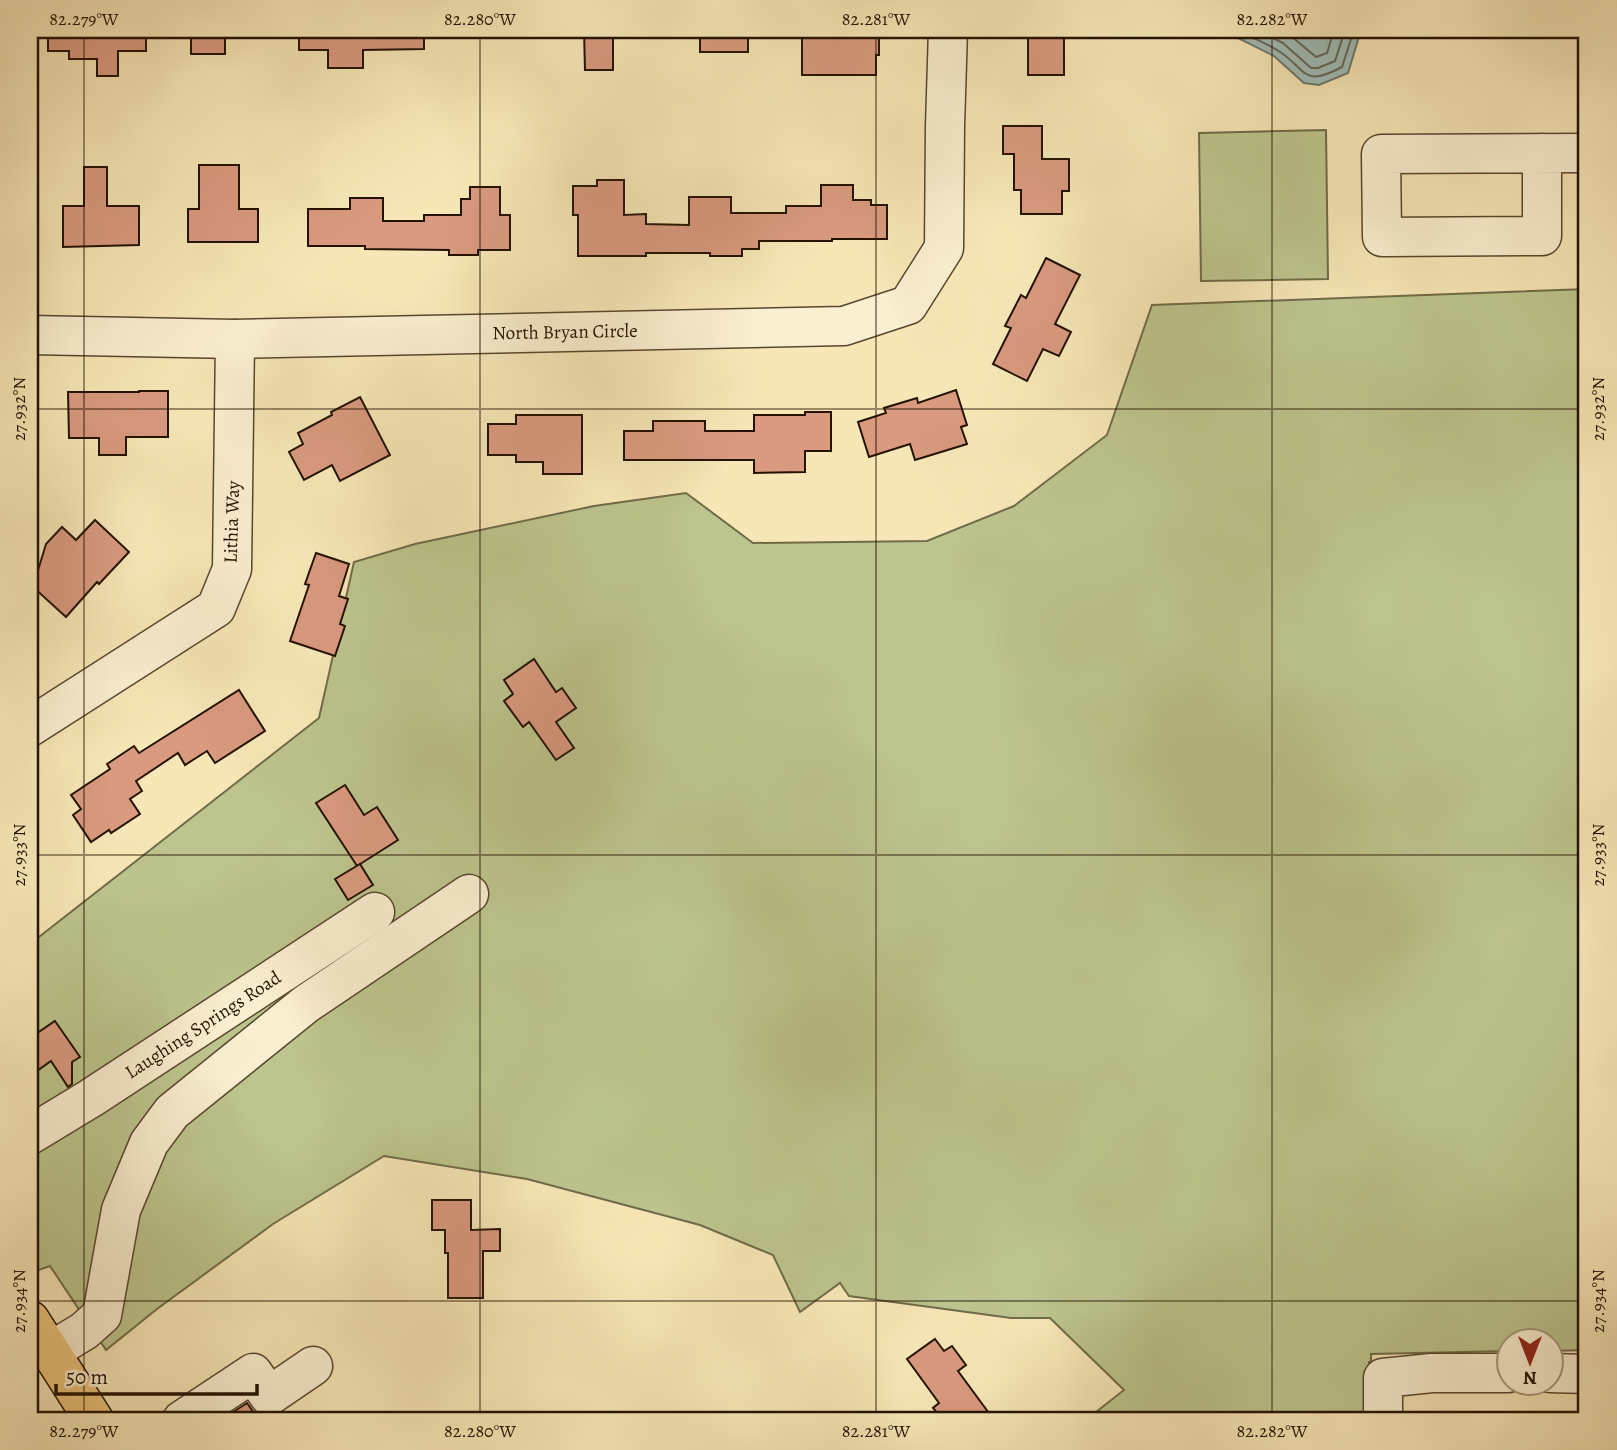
<svg xmlns="http://www.w3.org/2000/svg" width="1617" height="1450" font-family="Alegreya,serif">
	<style>
		.green { fill: #bdc58e; stroke: #706c47; stroke-width: 2 }
		.water { fill: #a0beb8; stroke: #6e796e; stroke-width: 2 }
		.lines { fill: none; stroke-linecap: round; stroke-linejoin: round }
		.shore { stroke: #62685c; stroke-width: 2 }
		.building { fill: #d99a7f; stroke: #231200; stroke-width: 2 }
		.minor-casing { stroke: #58472e; stroke-width: 41 }
		.major-casing { stroke: #231200; stroke-width: 41 }
		.minor { stroke: #faefd0; stroke-width: 38 }
		.major { stroke: #ecc47c; stroke-width: 38 }
		.ticks { fill: none; stroke: #231200; stroke-width: 2; stroke-opacity: 0.45 }
		.labels { text-anchor: middle; dominant-baseline: central; stroke-width: 5; stroke-linejoin: round; paint-order: stroke }
		.street-label { font-size: 19px; fill: #231200; stroke: #faefd0 }
		.neatline { fill: none; stroke: #231200; stroke-width: 2.5 }
		.ticks-label { font-size: 18px; text-anchor: middle; fill: #231200 }
	</style>
	<rect width="100%" height="100%" fill="#f7e7b7"/>
	<filter id="stains"><feTurbulence type="fractalNoise" baseFrequency=".00286" numOctaves="4"/><feColorMatrix values="0 0 0 0 .2 0 0 0 0 .09 0 0 0 0 .02 0 0 0 .5 -.17"/></filter>
	<radialGradient id="worn" r=".72"><stop offset=".6" stop-color="#630" stop-opacity="0"/><stop offset="1" stop-color="#630" stop-opacity=".3"/></radialGradient>
	<g class="green">
		<polygon points="1326,130 1328,279 1201,281 1199,133"/>
		<polygon points="1587,289 1587,1350 1551,1351 1550,1342 1508,1342 1508,1351 1371,1354 1371,1362 1369,1362 1369,1420 1086,1420 1124,1390 1050,1318 1011,1318 849,1296 840,1283 800,1312 773,1255 700,1225 527,1179 384,1156 273,1224 157,1309 106,1350 50,1266 30,1273 30,944 319,718 354,562 415,544 594,506 686,493 753,543 927,541 1014,506 1107,435 1152,305"/>
	</g>
	<polygon class="water" points="1222,30 1361,30 1348,73 1319,85 1304,83 1274,56"/>
	<g class="lines">
		<g class="shore">
			<path d="M1237,30C1250,37 1264,42 1277,50C1307,68 1301,89 1342,67L1354,30"/>
			<polyline points="1256,30 1283,43 1311,68 1318,68 1335,61 1345,30"/>
			<polyline points="1280,30 1291,36 1316,57 1327,53 1334,30"/>
		</g>
	</g>
	<g class="building">
		<polygon points="48,30 146,30 146,51 118,51 118,76 97,76 97,59 69,59 69,51 48,51"/>
		<rect x="191" y="30" width="34" height="24"/>
		<polygon points="299,30 424,30 424,49 363,50 363,68 328,68 328,50 299,50"/>
		<polygon points="584,30 613,30 613,70 585,70"/>
		<rect x="700" y="30" width="48" height="22"/>
		<polygon points="802,30 879,30 879,55 876,55 876,75 802,75"/>
		<rect x="1028" y="30" width="36" height="45"/>
		<polygon points="1003,126 1042,126 1042,159 1069,159 1069,191 1062,191 1062,214 1021,214 1021,190 1014,190 1014,154 1003,154"/>
		<polygon points="199,165 239,165 239,209 258,209 258,242 188,242 188,209 199,209"/>
		<polygon points="84,167 107,167 107,206 139,206 139,245 63,247 63,206 84,206"/>
		<polygon points="597,180 624,180 624,215 646,214 646,224 689,225 689,197 731,197 731,213 786,213 786,206 821,206 821,185 853,185 853,200 871,200 871,205 887,205 887,239 832,239 832,241 759,241 759,249 742,249 742,256 710,256 710,253 646,253 646,256 578,256 578,215 573,215 573,186 597,186"/>
		<polygon points="470,187 500,187 500,215 510,215 510,250 478,250 478,255 449,255 449,250 365,249 365,246 308,246 308,209 350,209 350,198 383,198 383,221 424,221 424,215 461,215 461,199 470,199"/>
		<polygon points="1046,258 1080,275 1055,324 1071,332 1059,356 1043,349 1027,381 993,364 1011,328 1005,326 1021,295 1026,298"/>
		<polygon points="956,390 967,425 961,427 967,444 915,460 910,444 869,457 858,422 886,413 884,408 917,398 918,403"/>
		<polygon points="139,391 168,391 168,437 126,437 126,455 99,455 99,438 69,438 68,392 139,392"/>
		<polygon points="360,397 390,455 340,481 332,465 304,480 289,452 303,444 298,433 332,415 331,412"/>
		<polygon points="805,412 831,412 831,451 805,451 805,472 754,473 754,460 624,460 624,431 653,431 653,421 705,421 705,431 754,431 754,415 805,415"/>
		<polygon points="516,415 582,415 582,474 543,474 543,462 516,462 516,455 488,455 488,424 516,424"/>
		<polygon points="95,520 129,552 99,584 97,582 66,617 33,587 46,544 62,527 76,540"/>
		<polygon points="316,553 349,564 339,596 348,599 340,624 345,626 335,656 290,641 309,585 305,584"/>
		<polygon points="534,659 556,692 562,688 576,708 556,722 574,748 556,760 529,722 523,727 504,701 513,694 504,680"/>
		<polygon points="239,690 265,731 215,763 207,751 185,765 178,753 136,781 142,791 130,799 140,814 111,833 109,830 91,842 73,815 81,809 71,795 110,769 107,764 134,746 139,753"/>
		<polygon points="345,785 364,815 377,807 398,840 357,866 316,803"/>
		<polygon points="360,864 373,885 348,900 335,879"/>
		<polygon points="55,1021 80,1057 72,1062 72,1084 68,1087 51,1061 30,1076 30,1038"/>
		<polygon points="432,1200 471,1200 471,1230 500,1229 500,1251 483,1251 483,1298 448,1298 448,1253 445,1253 445,1230 432,1230"/>
		<polygon points="935,1339 944,1351 952,1346 966,1365 958,1371 994,1420 943,1420 933,1408 939,1403 907,1359"/>
		<polygon points="247,1403 259,1420 221,1420"/>
	</g>
	<g class="lines">
		<g class="minor-casing">
			<g id="minor">
				<polyline points="1542,153 1542,236 1382,237 1381,154 1587,153"/>
				<polyline points="30,335 235,339 844,326 908,305 944,248 945,126 948,30"/>
				<polyline points="30,727 216,608 232,569 235,339"/>
				<polyline points="30,1135 91,1098 375,912"/>
				<polyline points="51,1351 84,1331 102,1315 121,1210 149,1143 172,1112 306,1004 469,894"/>
				<polyline points="1550,1373 1587,1374"/>
				<polyline points="182,1420 253,1373 269,1396 313,1366"/>
				<polyline points="1383,1420 1383,1378 1432,1373 1508,1373"/>
			</g>
		</g>
		<g class="major-casing">
			<polyline id="major" points="30,1320 94,1420"/>
		</g>
		<use href="#minor" class="minor"/>
		<use href="#major" class="major"/>
	</g>
	<path class="ticks" d="M84,30V1420M480,30V1420M876,30V1420M1272,30V1420M30,409H1587M30,855H1587M30,1301H1587"/>
	<g class="labels">
		<g class="street-label">
			<text transform="translate(565 332) rotate(-1)">North Bryan Circle</text>
			<text transform="translate(232 522) rotate(-88)">Lithia Way</text>
			<text transform="translate(203 1025) rotate(-33)">Laughing Springs Road</text>
		</g>
	</g>
	<rect width="1617" height="1450" fill="none" stroke="#f7e7b7" stroke-width="77"/>
	<g transform="translate(1530 1362) rotate(180)"><circle r="33" fill="#faefd0" stroke="#a4977d" stroke-width="2"/>
	<path d="M0-5L12 26L0 18L-12 26Z" fill="#8f2418"/>
	<text y="-10" font-size="19" font-weight="bold" text-anchor="middle" fill="#231200">N</text>
	</g>
	<path d="M56 1384v10h201v-10" fill="none" stroke="#231200" stroke-width="3.5"/>
	<text x="66" y="1384" font-size="21" fill="#231200" stroke="#faefd0" stroke-width="5" paint-order="stroke">50 m</text>
	<rect x="38" y="38" width="1540" height="1374" class="neatline"/>
	<g class="ticks-label">
		<text x="84" y="25">82.279°W</text>
		<text x="480" y="25">82.280°W</text>
		<text x="876" y="25">82.281°W</text>
		<text x="1272" y="25">82.282°W</text>
		<text transform="translate(1598 409) rotate(-90)" y="6">27.932°N</text>
		<text transform="translate(19 409) rotate(-90)" y="6">27.932°N</text>
		<text transform="translate(1598 855) rotate(-90)" y="6">27.933°N</text>
		<text transform="translate(19 855) rotate(-90)" y="6">27.933°N</text>
		<text transform="translate(1598 1301) rotate(-90)" y="6">27.934°N</text>
		<text transform="translate(19 1301) rotate(-90)" y="6">27.934°N</text>
		<text x="84" y="1437">82.279°W</text>
		<text x="480" y="1437">82.280°W</text>
		<text x="876" y="1437">82.281°W</text>
		<text x="1272" y="1437">82.282°W</text>
	</g>
	<rect width="100%" height="100%" filter="url(#stains)"/>
	<rect width="100%" height="100%" fill="url(#worn)"/>
</svg>
